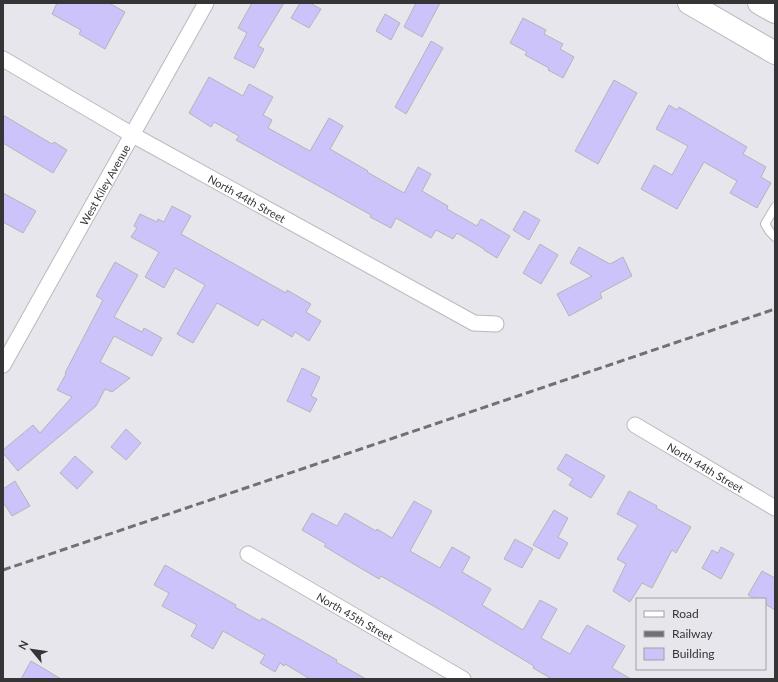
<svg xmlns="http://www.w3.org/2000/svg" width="778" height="682" font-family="Lato,sans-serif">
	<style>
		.building { fill: #ccc3fa; stroke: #b5b4b9 }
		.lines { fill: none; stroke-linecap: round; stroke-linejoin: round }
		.lane-casing { stroke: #bab9be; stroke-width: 10 }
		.street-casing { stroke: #bab9be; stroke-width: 17 }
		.secondary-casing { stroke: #bab9be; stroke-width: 24 }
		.lane { stroke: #fff; stroke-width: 8 }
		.street { stroke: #fff; stroke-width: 15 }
		.secondary { stroke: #fff; stroke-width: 22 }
		.rail { stroke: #717174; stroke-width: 3; stroke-dasharray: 8 4; stroke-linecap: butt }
		.labels { text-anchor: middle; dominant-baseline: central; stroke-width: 3; stroke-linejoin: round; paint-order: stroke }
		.street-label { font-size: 11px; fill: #353537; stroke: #e7e6ec }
	</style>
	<rect width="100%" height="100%" fill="#e7e6ec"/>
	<g class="building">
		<polygon points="57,3 109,3 125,12 105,49 79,34 81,30 52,14"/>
		<polygon points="252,3 284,3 258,46 264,49 254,68 234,58 247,33 238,28"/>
		<polygon points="300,3 310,3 321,9 309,28 291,18"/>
		<polygon points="416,3 440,3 422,37 404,27"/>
		<polygon points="385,14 400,23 391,40 376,31"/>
		<polygon points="523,18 546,30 544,34 563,44 560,49 574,57 563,78 548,70 549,68 525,55 527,52 510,43"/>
		<polygon points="431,41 443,48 406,114 395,107"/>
		<polygon points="209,77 243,96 249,84 273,97 263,115 272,120 268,128 310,151 329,118 343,126 330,149 368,171 367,172 404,193 418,167 431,174 422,191 448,206 447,209 477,226 481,219 510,236 497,258 484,250 484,249 457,233 453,239 436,230 431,238 396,218 391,228 370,217 371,215 236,140 239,136 214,122 211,127 189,113"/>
		<polygon points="614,80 637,93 598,164 575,151"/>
		<polygon points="669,105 677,110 679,107 747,147 743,154 766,167 761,177 771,183 757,208 730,193 737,181 704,162 677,209 641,189 654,165 672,175 688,146 656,129"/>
		<polygon points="3,115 52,144 54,142 67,150 53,173 3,143"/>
		<polygon points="3,193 36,211 23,233 3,222"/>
		<polygon points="172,206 191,216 181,234 286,293 287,290 311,304 306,312 321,321 309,341 295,332 292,337 262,319 258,326 217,303 193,343 177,334 205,285 175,268 164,288 145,277 159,252 131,237 137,228 134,226 140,214 157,222 158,219 164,222"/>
		<polygon points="524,211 540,220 529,240 513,230"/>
		<polygon points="540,244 558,255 541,284 523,273"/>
		<polygon points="579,247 610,264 623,257 632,276 600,293 602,298 569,316 557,294 592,276 570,263"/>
		<polygon points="115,262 138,275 114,317 142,332 144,328 162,338 152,356 114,336 100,362 130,378 112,392 105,389 96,406 18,471 3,453 3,450 33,425 40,433 72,397 57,390 66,374 65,373 103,300 96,296"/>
		<polygon points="302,368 320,377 311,396 317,399 310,412 287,401"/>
		<polygon points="126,429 141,443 126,460 111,447"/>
		<polygon points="566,454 605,476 591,498 569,485 573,479 557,469"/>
		<polygon points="75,456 93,472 77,489 60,473"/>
		<polygon points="15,481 30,506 12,516 3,502 3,489"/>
		<polygon points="629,491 657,506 656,508 691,527 676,553 672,550 652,588 642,583 630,602 613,591 626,564 617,559 638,525 617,514"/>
		<polygon points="414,501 432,511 410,551 440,568 452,547 470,557 462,572 491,589 482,605 523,630 540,600 557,609 541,638 570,654 587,625 625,646 612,668 631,679 552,679 533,668 534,666 444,612 381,576 379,579 347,560 324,546 326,544 302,530 312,513 337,526 345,513 376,531 377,529 392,538"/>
		<polygon points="554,510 568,518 558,537 568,543 559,559 533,545"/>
		<polygon points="515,539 533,549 522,568 504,559"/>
		<polygon points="721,547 734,554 721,579 702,568 712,550 718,553"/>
		<polygon points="165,565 236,605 235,607 260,621 262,618 321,651 337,660 336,662 366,679 310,679 285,664 284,666 280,663 275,672 260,663 265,655 223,631 213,649 191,636 197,625 162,606 169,593 154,585"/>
		<polygon points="762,571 775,578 775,610 765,604 765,599 756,599 748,595"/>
		<polygon points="31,661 61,679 21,679"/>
	</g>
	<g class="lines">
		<g class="lane-casing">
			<polyline id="lane" points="775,207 765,224 770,232 775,237"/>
		</g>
		<g class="street-casing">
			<g id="street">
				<path id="s1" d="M3,59L131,134L474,323L496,324"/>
				<path id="s2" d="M3,365L206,3"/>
				<path id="s3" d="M635,425L775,508"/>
				<path id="s4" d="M248,554L463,679"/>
			</g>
		</g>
		<g class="secondary-casing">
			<g id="secondary">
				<polyline points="689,3 775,53"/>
				<polyline points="759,3 775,12"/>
			</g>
		</g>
		<use href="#lane" class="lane"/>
		<use href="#street" class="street"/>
		<use href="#secondary" class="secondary"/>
		<polyline class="rail" points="3,570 775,309"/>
	</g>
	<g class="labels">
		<g class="street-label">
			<text stroke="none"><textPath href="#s2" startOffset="207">West Kiley Avenue</textPath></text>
			<text stroke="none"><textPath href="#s1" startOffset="281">North 44th Street</textPath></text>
			<text stroke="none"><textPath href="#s3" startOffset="82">North 44th Street</textPath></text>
			<text stroke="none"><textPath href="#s4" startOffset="124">North 45th Street</textPath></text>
		</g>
	</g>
	<rect width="778" height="682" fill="none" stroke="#353537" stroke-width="8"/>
	<rect x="636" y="598" width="130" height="72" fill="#e7e6ec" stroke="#a09fa4"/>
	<rect x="644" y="611" width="20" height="6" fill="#ffffff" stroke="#a09fa4"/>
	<text x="672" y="618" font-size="12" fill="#353537">Road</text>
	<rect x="644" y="631" width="20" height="6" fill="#717174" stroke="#a09fa4"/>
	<text x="672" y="638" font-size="12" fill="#353537">Railway</text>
	<rect x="644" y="648" width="20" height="12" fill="#ccc3fa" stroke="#a09fa4"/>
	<text x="672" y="658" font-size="12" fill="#353537">Building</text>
	<g transform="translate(32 650) rotate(299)" stroke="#e7e6ec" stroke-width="3" paint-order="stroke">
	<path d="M0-3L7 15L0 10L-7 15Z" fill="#353537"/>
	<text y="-6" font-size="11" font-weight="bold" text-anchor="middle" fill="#353537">N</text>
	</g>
</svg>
